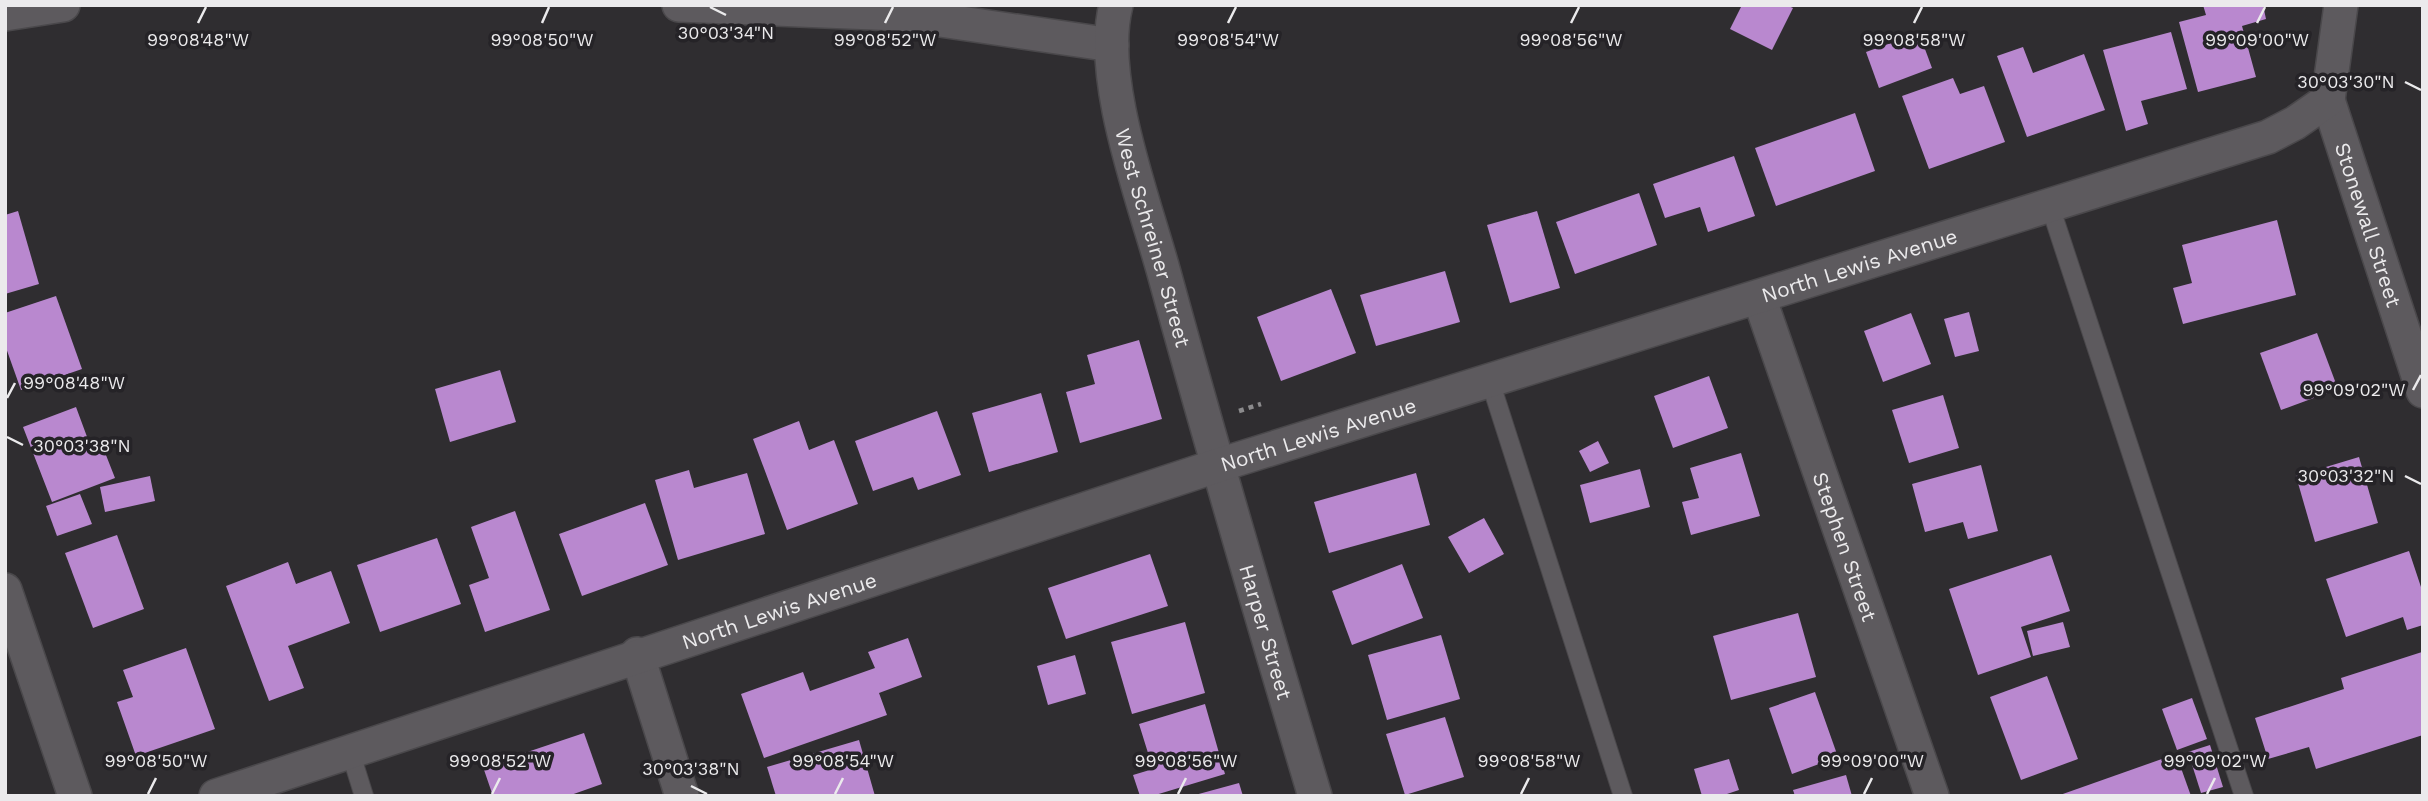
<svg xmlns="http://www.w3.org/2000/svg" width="2428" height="801" font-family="'Work Sans',sans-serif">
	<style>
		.building { fill: #b988cf }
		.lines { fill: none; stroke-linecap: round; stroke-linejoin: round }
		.service-casing { stroke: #4a484b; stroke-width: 20 }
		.minor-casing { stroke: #4a484b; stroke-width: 36 }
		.path { stroke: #8c8b8d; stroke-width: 4.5; stroke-dasharray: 5 5; stroke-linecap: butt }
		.service { stroke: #5d5a5e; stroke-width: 18 }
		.minor { stroke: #5d5a5e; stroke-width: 33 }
		.ticks { fill: none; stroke: #ebeaec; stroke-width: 2.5 }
		.labels { text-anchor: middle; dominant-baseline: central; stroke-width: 7; stroke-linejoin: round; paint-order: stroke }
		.street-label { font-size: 21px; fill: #ebeaec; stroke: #252327 }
		.ticks-label { font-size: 18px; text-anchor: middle; fill: #ebeaec; stroke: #252327; stroke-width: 7; stroke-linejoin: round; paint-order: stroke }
	</style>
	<rect width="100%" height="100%" fill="#2f2d30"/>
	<g class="building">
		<polygon points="1742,5 1786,5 1793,8 1772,50 1730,29"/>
		<polygon points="2203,5 2263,5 2266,19 2242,26 2256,77 2198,92 2179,22 2206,15"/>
		<polygon points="2171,32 2187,89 2141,101 2148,124 2126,131 2103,50"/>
		<polygon points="1919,33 1932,68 1879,88 1866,52"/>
		<polygon points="2023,47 2033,73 2084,54 2105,110 2027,137 1997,56"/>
		<polygon points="1953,78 1960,94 1984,86 2005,142 1929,169 1902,96"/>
		<polygon points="1855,113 1875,171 1776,206 1755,148"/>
		<polygon points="1734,156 1755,216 1708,232 1700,207 1665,218 1653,184"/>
		<polygon points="1639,193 1657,245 1575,274 1556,222"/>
		<polygon points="18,211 39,284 5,294 5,215"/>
		<polygon points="1537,211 1560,288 1510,303 1487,225"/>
		<polygon points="2277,220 2296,295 2183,324 2173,288 2192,283 2182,245"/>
		<polygon points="1445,271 1460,322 1376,346 1360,295"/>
		<polygon points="1331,289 1356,353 1281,381 1257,317"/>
		<polygon points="56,296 82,369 21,390 5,345 5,313"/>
		<polygon points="1969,312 1979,351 1955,357 1944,319"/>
		<polygon points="1911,313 1931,364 1883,382 1864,331"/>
		<polygon points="2317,333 2338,389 2281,410 2260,353"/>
		<polygon points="1139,340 1162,419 1080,443 1066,392 1095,384 1087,355"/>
		<polygon points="500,370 516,422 450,442 435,389"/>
		<polygon points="1709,376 1728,428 1673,448 1654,396"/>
		<polygon points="1041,393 1058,452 989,472 972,413"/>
		<polygon points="1943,395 1959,448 1909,463 1892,410"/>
		<polygon points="76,407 93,453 104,450 115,478 52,502 23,427"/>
		<polygon points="937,411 961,475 918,490 913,477 873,491 855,441"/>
		<polygon points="799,421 809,450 834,440 858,504 787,530 753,439"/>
		<polygon points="1598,441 1609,463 1590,472 1579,451"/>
		<polygon points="1741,453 1760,516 1691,535 1682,502 1699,498 1690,468"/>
		<polygon points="2359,457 2378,523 2315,542 2296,476"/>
		<polygon points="1981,465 1998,531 1968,539 1963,522 1925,532 1912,484"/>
		<polygon points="1640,469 1650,507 1590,523 1580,485"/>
		<polygon points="689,470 694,488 747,473 765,534 678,560 655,480"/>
		<polygon points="1416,473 1430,525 1329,553 1314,502"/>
		<polygon points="150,476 155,501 105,512 100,487"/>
		<polygon points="80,494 92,524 57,536 46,506"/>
		<polygon points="645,503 668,565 582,596 559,534"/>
		<polygon points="515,511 550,610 485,632 469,585 489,578 471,527"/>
		<polygon points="1484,518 1504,554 1469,573 1448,537"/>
		<polygon points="117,535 144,609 93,628 65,553"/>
		<polygon points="437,538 461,604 380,632 357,565"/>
		<polygon points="2409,551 2423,593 2423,625 2407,630 2403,617 2346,637 2326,579"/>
		<polygon points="1150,554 1168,606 1066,639 1048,588"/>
		<polygon points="2051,555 2070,611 2021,627 2031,657 1978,675 1949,589"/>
		<polygon points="288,562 296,584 331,571 350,623 288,646 304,688 269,701 226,586"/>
		<polygon points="1402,564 1423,618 1352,645 1332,591"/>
		<polygon points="1798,613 1816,677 1731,700 1713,636"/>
		<polygon points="1185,622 1205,693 1132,714 1111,642"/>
		<polygon points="2063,622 2070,647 2033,656 2027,631"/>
		<polygon points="1441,635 1460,699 1387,720 1368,655"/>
		<polygon points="908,638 922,677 879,693 887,715 764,758 741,694 803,672 810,691 875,668 868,652"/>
		<polygon points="186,648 215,729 136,756 117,702 133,697 123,670"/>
		<polygon points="2422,652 2423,735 2316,769 2309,747 2268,759 2255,718 2344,689 2341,678"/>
		<polygon points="1075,655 1086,694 1048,705 1037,666"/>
		<polygon points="2047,676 2078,759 2021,780 1990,697"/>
		<polygon points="1815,692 1838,757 1792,774 1769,708"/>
		<polygon points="2192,698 2207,739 2177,750 2162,709"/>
		<polygon points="1205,704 1225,774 1152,796 1140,796 1133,775 1153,769 1139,724"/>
		<polygon points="1445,717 1464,777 1405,795 1386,734"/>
		<polygon points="584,733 602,784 568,796 493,796 483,767"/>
		<polygon points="859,740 875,796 776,796 767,767"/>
		<polygon points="2210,745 2223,787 2201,793 2188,752"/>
		<polygon points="2176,754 2191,796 2061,796 2060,795"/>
		<polygon points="1729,759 1739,790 1721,796 1702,796 1694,769"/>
		<polygon points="1846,775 1852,796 1795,796 1793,790"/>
		<polygon points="1239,783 1243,796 1195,796 1195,795"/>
	</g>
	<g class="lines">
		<g class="service-casing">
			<g id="service">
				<polyline points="2050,206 2244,796"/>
				<polyline points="1490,381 1623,796"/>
				<polyline points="350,751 364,796"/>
			</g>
		</g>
		<g class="minor-casing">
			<g id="minor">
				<polyline points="679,5 899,14 1112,45"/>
				<path id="s1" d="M1116,5C1097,78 1144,200 1164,273C1212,448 1263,622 1315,796"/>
				<polyline points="5,14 63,5"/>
				<path id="s2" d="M2328,100L2423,391"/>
				<path id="s3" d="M1759,297L1932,796"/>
				<polyline points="5,590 75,796"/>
				<polyline points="637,654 682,796"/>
				<path id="s4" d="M216,796L1216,466L2268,137L2295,123L2328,100L2341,5"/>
			</g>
		</g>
		<polyline class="path" points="1239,411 1261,404"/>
		<use href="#service" class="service"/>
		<use href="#minor" class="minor"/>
	</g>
	<path class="ticks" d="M710,7L726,15M198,23L206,7M542,23L549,7M885,23L893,7M1228,23L1236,7M1571,23L1579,7M1914,23L1922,7M2257,23L2265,7M2405,82L2421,90M2413,390L2421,375M7,398L15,383M7,437L23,445M2405,476L2421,484M691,786L707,794M148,794L156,778M492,794L500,778M835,794L843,778M1178,794L1186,778M1521,794L1529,778M1864,794L1872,778M2207,794L2215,778"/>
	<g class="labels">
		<g class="street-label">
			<text stroke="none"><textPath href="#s2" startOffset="131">Stonewall Street</textPath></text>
			<text stroke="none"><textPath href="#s1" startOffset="238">West Schreiner Street</textPath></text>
			<text stroke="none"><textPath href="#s4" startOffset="1727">North Lewis Avenue</textPath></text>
			<text stroke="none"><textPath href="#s4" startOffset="1160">North Lewis Avenue</textPath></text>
			<text stroke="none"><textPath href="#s3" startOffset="264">Stephen Street</textPath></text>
			<text stroke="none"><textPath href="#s4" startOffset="593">North Lewis Avenue</textPath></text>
			<text stroke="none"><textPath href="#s1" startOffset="648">Harper Street</textPath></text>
		</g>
	</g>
	<g class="ticks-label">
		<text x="726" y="39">30°03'34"N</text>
		<text x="198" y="46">99°08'48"W</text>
		<text x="542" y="46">99°08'50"W</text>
		<text x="885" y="46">99°08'52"W</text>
		<text x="1228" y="46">99°08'54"W</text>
		<text x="1571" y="46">99°08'56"W</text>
		<text x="1914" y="46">99°08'58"W</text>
		<text x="2257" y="46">99°09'00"W</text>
		<text x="2346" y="88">30°03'30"N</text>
		<text x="74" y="389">99°08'48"W</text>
		<text x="2354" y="396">99°09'02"W</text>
		<text x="82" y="452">30°03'38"N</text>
		<text x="2346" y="482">30°03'32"N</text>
		<text x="156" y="767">99°08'50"W</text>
		<text x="500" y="767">99°08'52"W</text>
		<text x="843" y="767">99°08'54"W</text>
		<text x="1186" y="767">99°08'56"W</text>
		<text x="1529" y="767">99°08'58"W</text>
		<text x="1872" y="767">99°09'00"W</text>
		<text x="2215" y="767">99°09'02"W</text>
		<text x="691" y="775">30°03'38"N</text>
	</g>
	<rect width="2428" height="801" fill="none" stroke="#ebeaec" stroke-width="14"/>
</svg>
